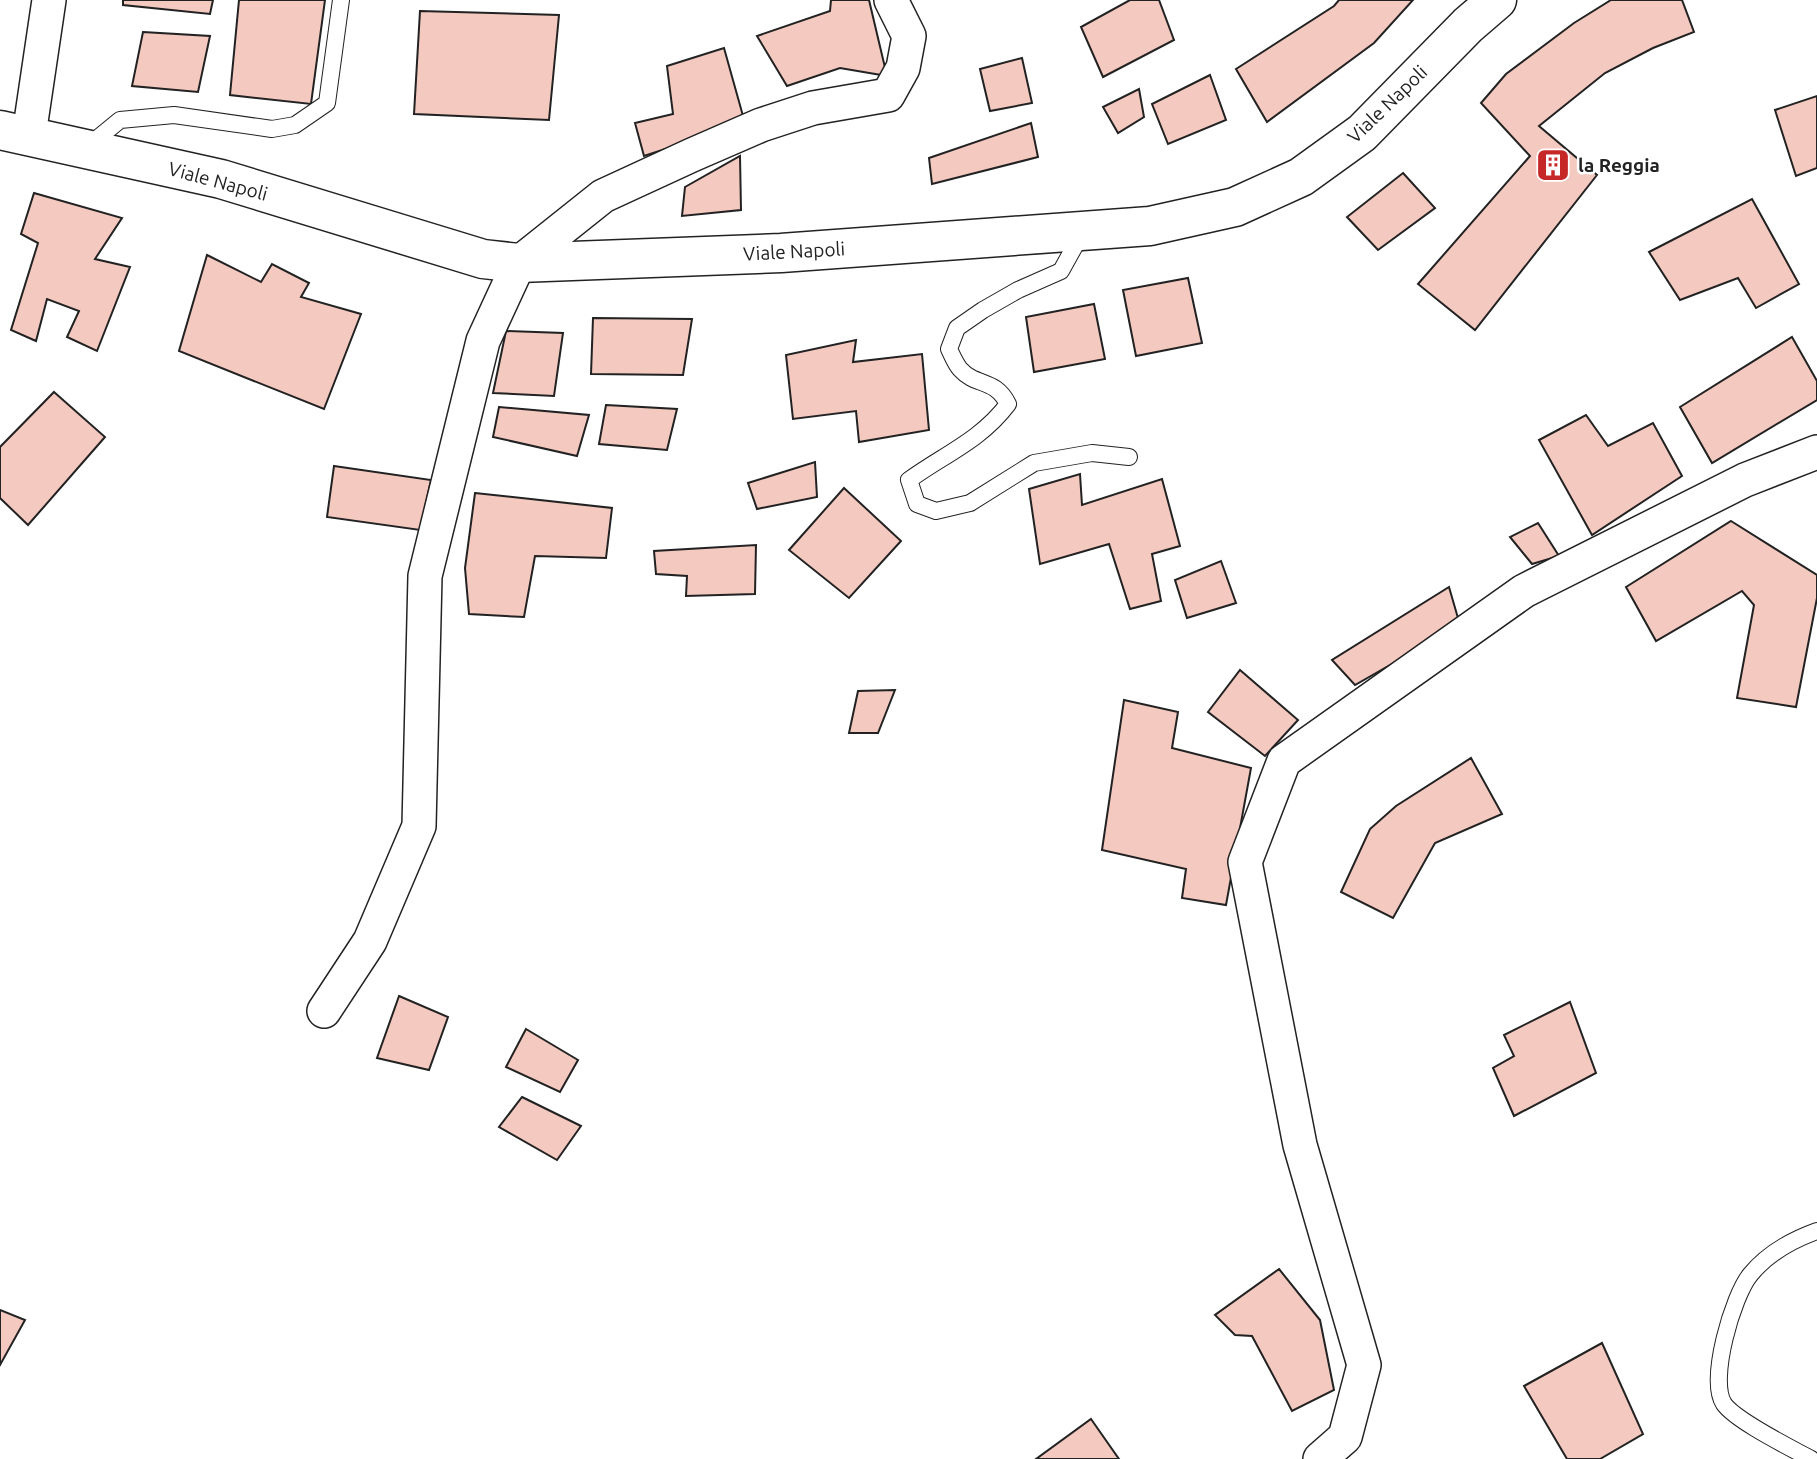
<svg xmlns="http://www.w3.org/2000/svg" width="1817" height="1459" font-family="Ubuntu,sans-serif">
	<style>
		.building { fill: #f3c9c0; stroke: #222; stroke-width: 2 }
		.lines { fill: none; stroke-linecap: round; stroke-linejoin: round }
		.service-casing { stroke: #222; stroke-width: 18 }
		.minor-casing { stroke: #222; stroke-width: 36 }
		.primary-casing { stroke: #222; stroke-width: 41 }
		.service { stroke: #fff; stroke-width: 16 }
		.minor { stroke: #fff; stroke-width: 33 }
		.primary { stroke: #fff; stroke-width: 38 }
		.labels { text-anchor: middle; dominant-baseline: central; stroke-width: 5; stroke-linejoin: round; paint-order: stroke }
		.street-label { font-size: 19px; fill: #222; stroke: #fff }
		.poi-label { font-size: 19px; font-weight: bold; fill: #222; stroke: #fff; text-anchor: start }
	</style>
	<rect width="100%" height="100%" fill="#fff"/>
	<g class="building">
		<polygon points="123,0 213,0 210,14 123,5"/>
		<polygon points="239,0 325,0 311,104 230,95"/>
		<polygon points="831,0 869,0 887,76 840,68 787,86 757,36 830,11"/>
		<polygon points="1130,0 1159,0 1174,40 1103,77 1081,27"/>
		<polygon points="1339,0 1413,0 1374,43 1267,122 1236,69 1334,6"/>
		<polygon points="1611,0 1682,0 1694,32 1653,48 1605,73 1539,126 1597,175 1475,330 1418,284 1530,156 1481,103 1506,74 1574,23"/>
		<polygon points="420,11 559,15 549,120 414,114"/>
		<polygon points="143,32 210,36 198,92 132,86"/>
		<polygon points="724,48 745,123 644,156 635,123 673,114 667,66"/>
		<polygon points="1022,58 1032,103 990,111 980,69"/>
		<polygon points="1210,75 1226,120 1168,144 1152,104"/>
		<polygon points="1139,89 1144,117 1118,133 1103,107"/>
		<polygon points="1817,96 1817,168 1796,176 1775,110"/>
		<polygon points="1031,123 1038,157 932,184 929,158"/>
		<polygon points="740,156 741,210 682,216 685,187"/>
		<polygon points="1403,173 1435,208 1378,250 1347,217"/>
		<polygon points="34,193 122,218 95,259 130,267 97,351 67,337 79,311 47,299 36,341 11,330 38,243 21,234"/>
		<polygon points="1752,199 1799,284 1756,308 1738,278 1680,300 1649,252"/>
		<polygon points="207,255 261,282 272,264 309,283 301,297 361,314 324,409 179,351"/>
		<polygon points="1188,278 1202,343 1136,356 1123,290"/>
		<polygon points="1094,304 1105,359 1034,372 1026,317"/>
		<polygon points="593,318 692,319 683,375 591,374"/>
		<polygon points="506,331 563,333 554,396 493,393"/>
		<polygon points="1792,337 1817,381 1817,400 1712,463 1680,407"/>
		<polygon points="856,340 853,362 922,354 929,430 859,442 856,411 793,419 786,355"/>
		<polygon points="54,392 105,437 28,525 0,498 0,447"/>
		<polygon points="606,405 677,409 667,450 599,444"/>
		<polygon points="499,407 589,415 577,456 493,437"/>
		<polygon points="1586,415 1608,446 1653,423 1682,476 1592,535 1539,440"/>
		<polygon points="815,462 817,497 757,509 748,483"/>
		<polygon points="334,466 431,480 420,530 327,517"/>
		<polygon points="1080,474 1082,505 1162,479 1180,546 1152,554 1161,601 1130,609 1109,544 1040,564 1029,489"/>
		<polygon points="844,488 901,541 849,598 789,550"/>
		<polygon points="475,493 612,508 606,558 535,556 524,617 469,614 465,568"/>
		<polygon points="1731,521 1817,575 1817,598 1796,707 1737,698 1754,605 1742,591 1656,641 1626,587"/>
		<polygon points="1538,523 1559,556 1532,564 1510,537"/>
		<polygon points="756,545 755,594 686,596 687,576 656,574 654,551"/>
		<polygon points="1221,561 1236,603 1187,618 1175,580"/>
		<polygon points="1449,587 1460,625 1355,685 1332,660"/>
		<polygon points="1240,670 1298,720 1265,756 1208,712"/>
		<polygon points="895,690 878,733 849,733 858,691"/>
		<polygon points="1124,700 1178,712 1172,748 1251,768 1226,905 1182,898 1186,869 1102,850"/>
		<polygon points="1471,758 1502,814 1435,843 1393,918 1341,892 1370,829 1396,806"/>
		<polygon points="399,996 448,1017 429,1070 377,1058"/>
		<polygon points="1570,1002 1596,1073 1514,1116 1493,1068 1514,1056 1504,1035"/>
		<polygon points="526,1029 578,1060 560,1092 506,1067"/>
		<polygon points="522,1097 581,1126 557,1160 499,1127"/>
		<polygon points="1279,1269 1320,1320 1334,1390 1292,1411 1252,1336 1235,1335 1215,1315"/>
		<polygon points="0,1310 25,1320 0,1365"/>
		<polygon points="1602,1343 1643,1434 1600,1459 1567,1459 1524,1386"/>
		<polygon points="1091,1419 1119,1459 1036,1459"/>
	</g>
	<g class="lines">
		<g class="service-casing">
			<g id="service">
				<polyline points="87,147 120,120 174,115 272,129 295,125 327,103 341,0"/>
				<path d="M1082,233L1061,271L1018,290L983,310L957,328L949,349C952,355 955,363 960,369C976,387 995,378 1008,404C981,440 945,454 909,480L917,504L936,511L970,503L1034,463L1092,453L1129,457"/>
				<path d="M1811,1459C1791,1448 1736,1421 1724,1404C1708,1380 1733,1296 1750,1275C1767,1254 1792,1240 1817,1231"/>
			</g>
		</g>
		<g class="minor-casing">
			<g id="minor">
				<polyline points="29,135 49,0"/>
				<polyline points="324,1011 370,941 419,826 425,576 483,341 519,263 603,196 692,155 761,125 813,108 888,95 903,68 909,36 891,0"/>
				<polyline points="1320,1459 1345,1437 1364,1365 1300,1145 1245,862 1284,761 1524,591 1745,480 1817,452"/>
			</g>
		</g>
		<g class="primary-casing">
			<polyline id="primary" points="0,130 221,179 483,259 519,263 781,253 1150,226 1235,207 1301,177 1362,133 1468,25 1497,0"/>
		</g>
		<use href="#service" class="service"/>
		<use href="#minor" class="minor"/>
		<use href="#primary" class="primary"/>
	</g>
	<defs>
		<g id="building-square" transform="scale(1.75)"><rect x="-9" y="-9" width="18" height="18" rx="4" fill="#c62828" stroke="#fff"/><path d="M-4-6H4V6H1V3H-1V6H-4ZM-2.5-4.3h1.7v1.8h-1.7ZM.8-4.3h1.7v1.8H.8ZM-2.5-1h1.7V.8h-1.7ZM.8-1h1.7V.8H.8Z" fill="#fff"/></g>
	</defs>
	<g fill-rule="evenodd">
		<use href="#building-square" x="1553" y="165"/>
	</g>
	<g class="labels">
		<g class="street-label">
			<text transform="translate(1387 104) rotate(-44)">Viale Napoli</text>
			<text transform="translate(218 181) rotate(15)">Viale Napoli</text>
			<text transform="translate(794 251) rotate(-3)">Viale Napoli</text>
		</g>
		<g class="poi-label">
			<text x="1578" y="165">la Reggia</text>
		</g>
	</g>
</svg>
